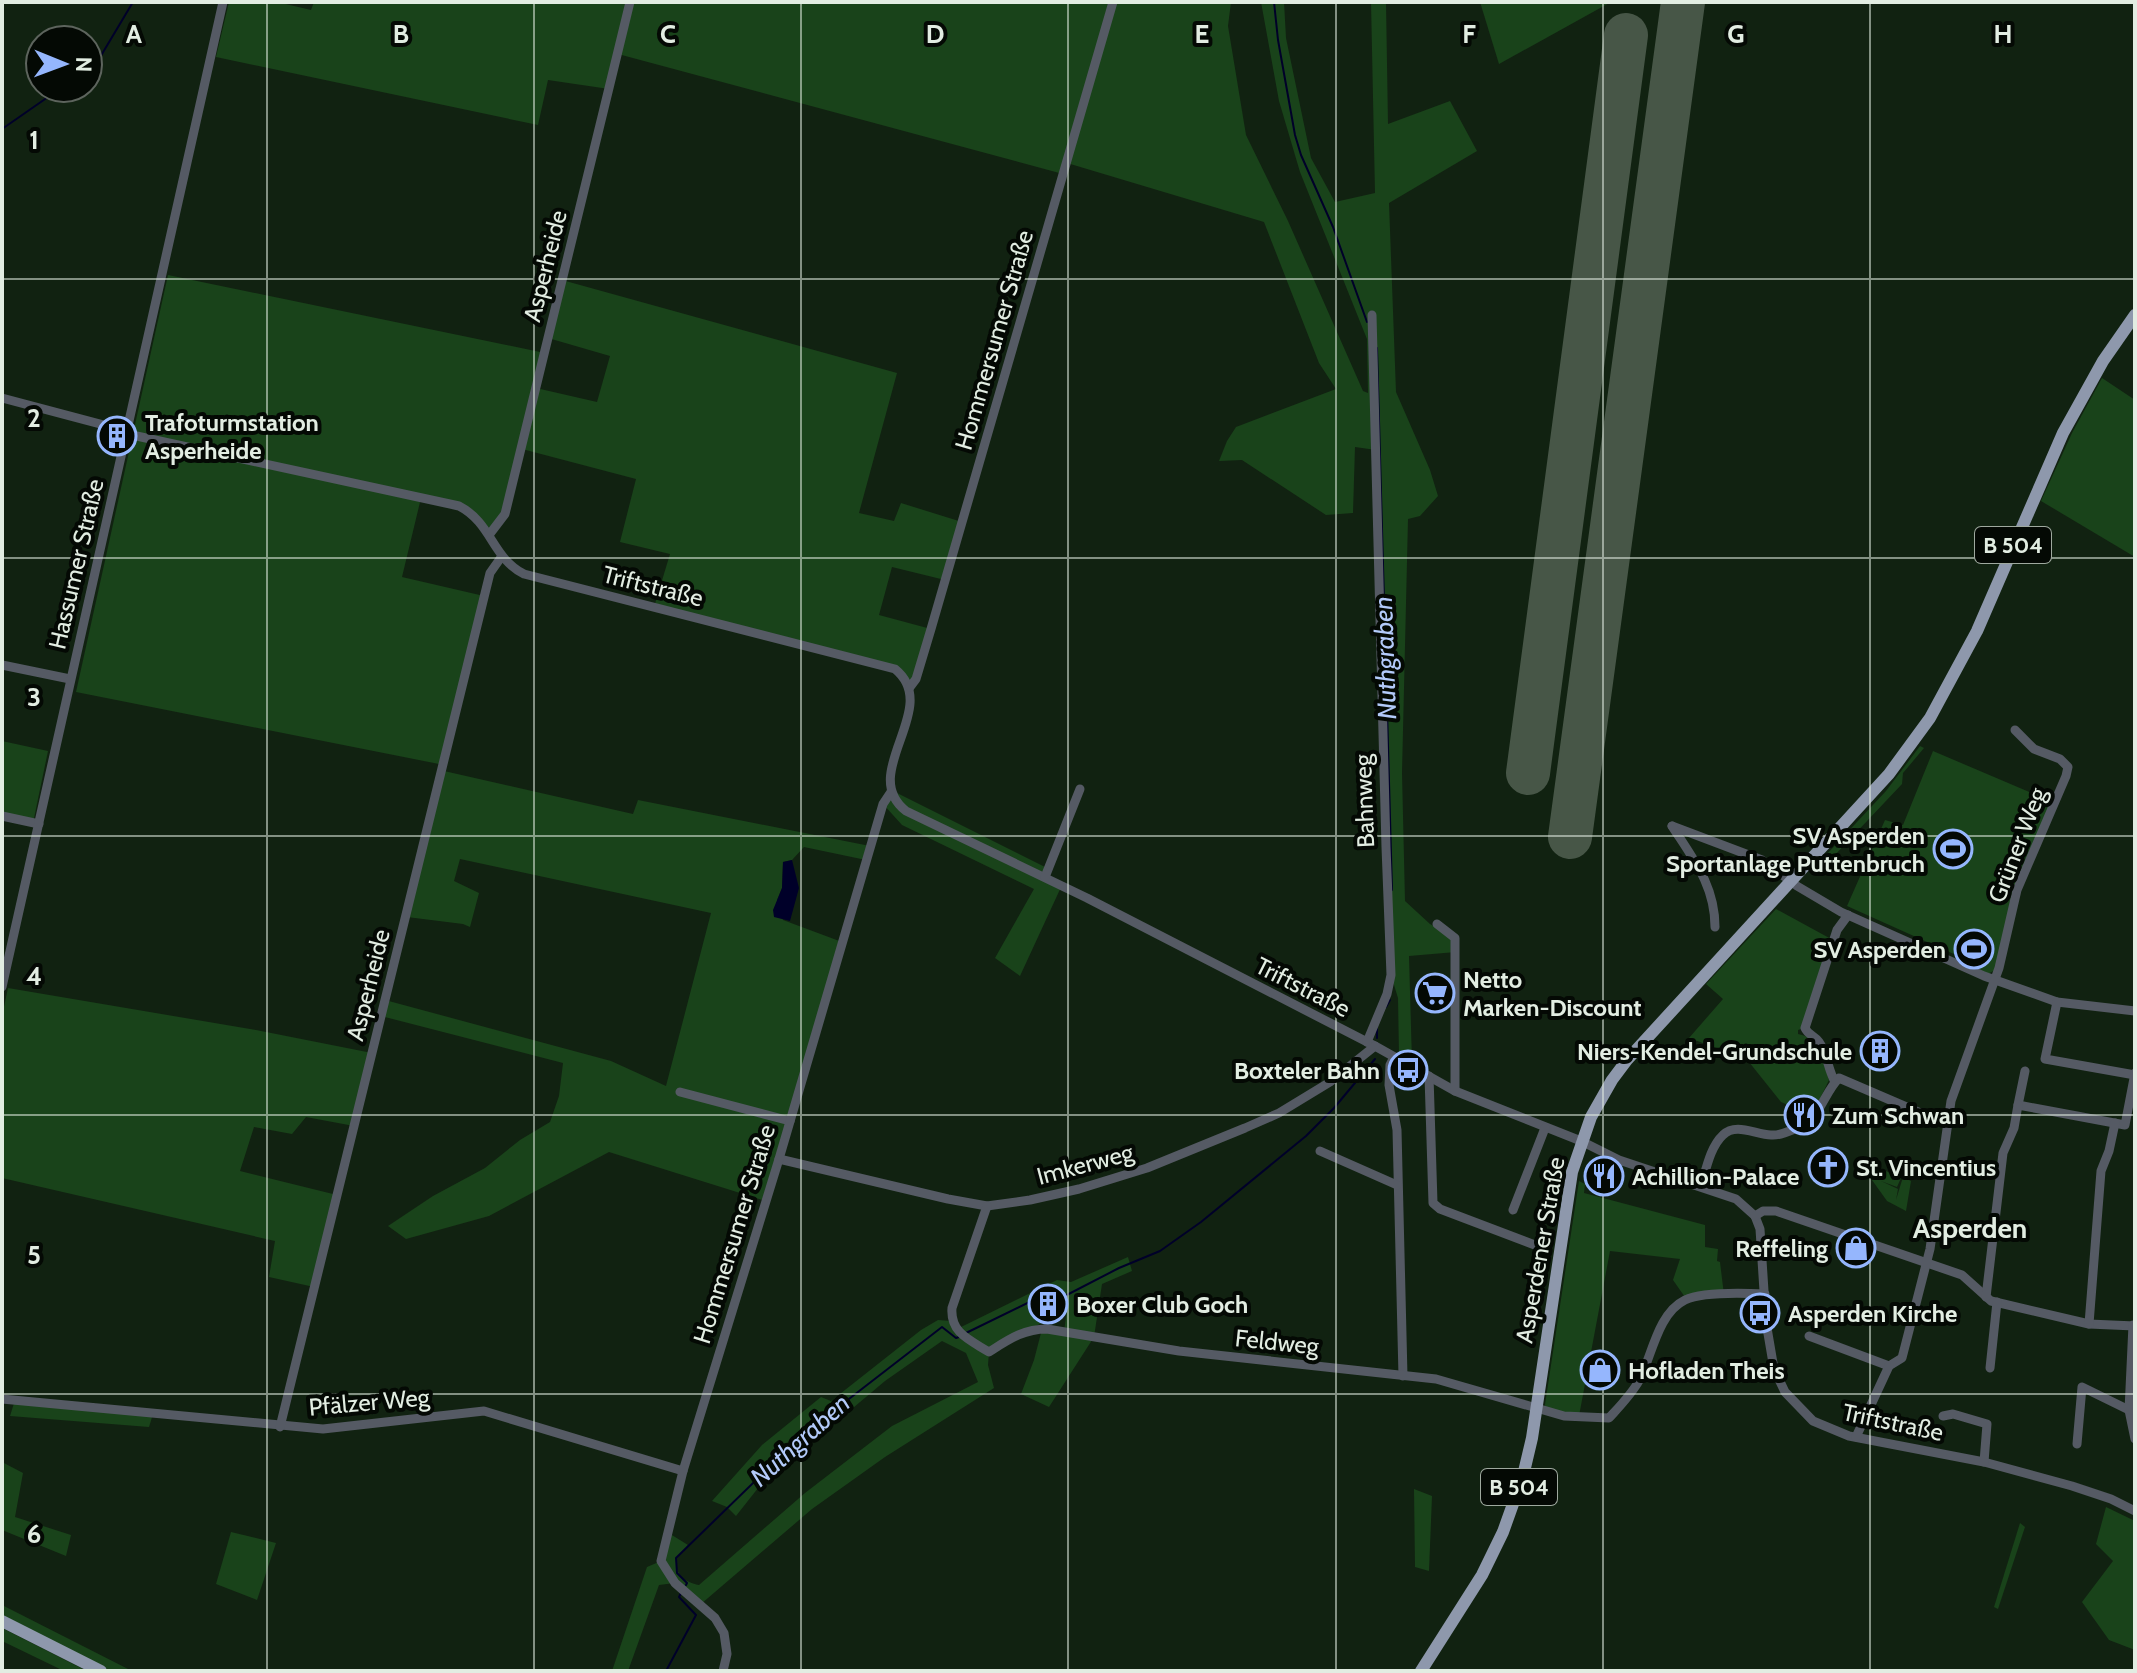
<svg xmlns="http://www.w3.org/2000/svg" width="2137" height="1673" font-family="Cabin,sans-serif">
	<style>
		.green { fill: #19431a }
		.water { fill: #000029 }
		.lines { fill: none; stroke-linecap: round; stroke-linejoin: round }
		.stream { stroke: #000029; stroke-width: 2 }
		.runway { stroke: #475647; stroke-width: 44 }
		.minor { stroke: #555a64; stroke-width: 9 }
		.major { stroke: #8e98ac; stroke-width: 12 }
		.grid { fill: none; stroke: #e2ede2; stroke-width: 2; stroke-opacity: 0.55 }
		.labels { text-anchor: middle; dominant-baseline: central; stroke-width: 8; stroke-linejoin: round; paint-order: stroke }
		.shield { fill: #040904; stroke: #9fa99f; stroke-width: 2 }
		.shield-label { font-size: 22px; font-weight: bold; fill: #e2ede2 }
		.street-label { font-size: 24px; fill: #e2ede2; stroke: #040904 }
		.poi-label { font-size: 24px; font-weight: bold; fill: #e2ede2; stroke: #040904; text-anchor: start }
		.water-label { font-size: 26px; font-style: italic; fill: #b3cafa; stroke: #040904 }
		.quarter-label { font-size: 28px; font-weight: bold; fill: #e2ede2; stroke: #040904 }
		.grid-label { font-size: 26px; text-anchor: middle; font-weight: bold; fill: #e2ede2; stroke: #040904; stroke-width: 8; stroke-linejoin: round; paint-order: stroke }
	</style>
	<rect width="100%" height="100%" fill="#121"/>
	<g class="green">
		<polygon points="229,2 277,2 311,10 314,2 1231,2 1228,26 1246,135 1288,221 1363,391 1368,393 1367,339 1300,172 1279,101 1261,2 1284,2 1286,38 1311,158 1335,202 1375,193 1371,2 1386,2 1388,124 1450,101 1477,151 1389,203 1396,392 1430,470 1438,496 1420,516 1408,519 1402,773 1405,901 1430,924 1455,938 1456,952 1409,956 1412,1062 1399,1055 1398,998 1391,975 1376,450 1355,447 1353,513 1326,515 1242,460 1219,461 1227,441 1236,427 1336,389 1319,363 1264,222 1067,163 1063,174 618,54 609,89 548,80 538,125 216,57"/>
		<polygon points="1480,2 1611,2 1499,64"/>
		<polygon points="168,275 545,353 536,388 597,402 610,356 548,338 562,280 897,373 859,513 894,521 901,503 962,522 945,580 892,567 879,615 931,629 910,687 901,673 654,607 670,554 620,542 636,479 522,449 505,514 489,535 473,514 421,498 402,577 484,596 439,764 76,692"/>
		<polygon points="2102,378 2135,400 2135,557 2041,501 2072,433"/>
		<polygon points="2,741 48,751 33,823 2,816"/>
		<polygon points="1920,746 1924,748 1903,773 1902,784 1833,857 1827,854 1886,791"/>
		<polygon points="1933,751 2055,803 2017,890 1999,968 1984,976 1959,965 1962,958 1956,955 1847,906 1885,820 1903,825"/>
		<polygon points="444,771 633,814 638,800 870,846 866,860 804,847 792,860 783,862 782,888 777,900 783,920 842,942 766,1201 609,1152 489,1216 406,1239 388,1226 433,1196 485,1168 520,1140 550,1122 559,1096 563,1063 381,1016 385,1000 611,1061 666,1086 711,913 460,859 454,881 479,893 470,927 463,924 407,917"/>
		<polygon points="897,793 1049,869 1045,877 1062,885 1020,976 995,958 1034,889 902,825 883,804"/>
		<path d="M1776,909L1833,940L1801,1029L1798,1030V1034C1821,1038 1823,1061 1829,1080L1815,1109L1807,1113L1781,1102L1749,1062L1722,1054V1050L1689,1038L1723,999L1706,984Z"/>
		<polygon points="8,988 256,1030 372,1053 354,1126 306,1117 292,1134 254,1127 240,1171 337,1195 314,1287 269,1277 275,1241 2,1178 2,1016"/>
		<polygon points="1886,1171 1901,1178 1897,1187 1881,1181 1898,1189 1896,1200 1903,1177 1911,1181 1906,1211 1887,1201 1872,1180 1882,1179"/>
		<polygon points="1579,1181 1585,1184 1584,1193 1705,1225 1705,1247 1718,1249 1717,1261 1720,1262 1724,1295 1687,1300 1673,1280 1680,1259 1610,1251 1579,1416 1544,1411"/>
		<path d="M1128,1257L1132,1271L1102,1284L1094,1337L1049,1407L1021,1394L1034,1360L1042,1329L1064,1332L1067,1309L989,1352L988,1365L994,1388L885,1457L812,1509L701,1604L675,1583L659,1585L628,1671H612L647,1567L661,1561L667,1532L688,1545L676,1558C675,1575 684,1582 699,1585L805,1493L892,1426L978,1382L966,1353L942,1341L885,1381L847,1413L824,1425L762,1483L736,1516L727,1507L712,1501L762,1445L821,1397L831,1401L921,1330L938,1320L951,1321L957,1329L1057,1280L1071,1282Z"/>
		<polygon points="15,1400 153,1414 149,1427 10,1416"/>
		<polygon points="2,1462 23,1473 15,1517 71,1535 66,1556 2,1530"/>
		<polygon points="1414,1489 1432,1496 1429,1571 1415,1567"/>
		<polygon points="2106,1507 2135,1521 2135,1650 2109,1640 2082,1602 2113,1561 2096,1544"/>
		<polygon points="2020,1523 2025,1527 1998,1609 1994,1607"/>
		<polygon points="231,1532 276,1543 257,1600 216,1584"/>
		<polygon points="2,1605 132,1671 111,1671 2,1616"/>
		<polygon points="2,1628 87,1671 64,1671 2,1641"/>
	</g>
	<polygon class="water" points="792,860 799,888 790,921 774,917 773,910 782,888 783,862"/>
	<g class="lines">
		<g class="stream">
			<polyline points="1274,2 1278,40 1295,135 1301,155 1333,227 1367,322"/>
			<polyline points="88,70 96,64 133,2"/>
			<polyline points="2,129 61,88"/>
			<polyline points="1377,348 1392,890"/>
			<polyline points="1386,1007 1390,1000"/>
			<polyline points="1377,1038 1377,1028"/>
			<polyline points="966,1333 1054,1290 1059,1299 1119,1268 1160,1251 1201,1222 1306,1136 1334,1108 1375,1059"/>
			<polyline points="686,1585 687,1583 677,1573 676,1558 827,1411 845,1402 942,1327 956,1338 959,1337"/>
			<polyline points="666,1671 696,1615 679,1597 681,1593"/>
		</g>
		<g class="runway">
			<polyline points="1528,773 1626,35"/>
			<polyline points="1570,837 1683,2"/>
		</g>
		<g class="minor">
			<path d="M2,398L119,429L132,435L459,506C492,523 492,558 524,574L895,669C943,708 857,773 906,811L1087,898L1375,1046L1455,1091L1581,1141L1619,1160L1736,1199L1755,1216L1760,1229L1766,1322L1774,1369L1785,1392L1813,1421L1849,1436L1984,1462L2072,1486L2111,1499L2135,1511"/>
			<polyline points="489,535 505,514 630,2"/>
			<polyline points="2,665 70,679"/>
			<polyline points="910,687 916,679 931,629 1113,2"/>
			<polyline points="2,816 39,824"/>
			<polyline points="1672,826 1762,860 1797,886 1841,912 1984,976 2057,1002 2135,1011"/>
			<path d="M1672,826C1694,860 1715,886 1715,927"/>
			<polyline points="1045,877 1080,789"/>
			<polyline points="1437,924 1455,938 1455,1091"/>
			<polyline points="2,987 223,2"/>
			<polyline points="2057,1002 2045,1059 2135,1075"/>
			<polyline points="1367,1042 1387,994 1391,975 1386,847 1372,315"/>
			<polyline points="1394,1057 1390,1065 1389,1085 1397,1130 1403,1376"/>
			<polyline points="2025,1071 2018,1105 2125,1125 2135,1073"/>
			<polyline points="1429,1076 1433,1203 1440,1209 1540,1247 1546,1247"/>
			<path d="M1835,1082C1828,1070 1827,1053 1819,1042C1814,1035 1808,1035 1805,1028L1837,930L1848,915"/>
			<polyline points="680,1092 790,1121"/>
			<polyline points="1320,1151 1397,1185"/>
			<polyline points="779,1159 948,1199 987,1206 1030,1200 1079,1189 1147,1168 1245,1128 1279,1113 1330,1082 1375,1046"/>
			<path d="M1701,1186C1706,1170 1710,1147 1723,1135C1736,1122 1756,1135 1771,1135C1780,1136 1792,1130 1801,1126C1821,1116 1824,1093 1839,1078L1946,1124"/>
			<path d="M987,1206L952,1308C950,1333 970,1340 989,1352C1008,1340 1023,1329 1047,1329L1179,1351L1436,1379L1564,1416L1609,1418C1620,1406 1632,1394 1640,1379C1652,1355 1658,1313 1685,1300C1702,1292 1745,1293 1765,1294"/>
			<polyline points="1513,1210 1545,1128"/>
			<polyline points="1755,1216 1763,1211 1776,1211 1962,1275 1991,1301 2089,1324 2135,1326"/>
			<polyline points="1986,1297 2003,1153 2014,1128 2018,1105"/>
			<polyline points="2089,1324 2101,1171 2109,1151 2115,1123"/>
			<polyline points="2133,1325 2129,1410 2135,1439"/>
			<polyline points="1809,1336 1889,1366"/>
			<polyline points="1990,1368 1997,1302"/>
			<polyline points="2,1399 323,1429 484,1411 683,1471"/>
			<polyline points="1943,1416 1953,1414 1987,1424 1984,1462"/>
			<polyline points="280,1427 490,573 502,556"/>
			<polyline points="1856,1437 1889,1366 1902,1358 1930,1249 1951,1101 1999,968 2017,890 2066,776 2068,767 2060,759 2034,749 2015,730"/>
			<polyline points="2077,1444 2082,1387 2129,1410 2135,1410"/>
			<polyline points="723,1671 727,1654 724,1633 715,1618 675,1583 661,1561 683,1471 779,1159 883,804 891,792"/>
		</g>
		<g class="major">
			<polyline points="2,1621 101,1671"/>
			<polyline points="1421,1671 1482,1575 1503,1532 1523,1476 1532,1438 1572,1172 1591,1117 1612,1080 1627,1060 1889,774 1930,718 1977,631 2063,433 2103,361 2135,315"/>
		</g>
	</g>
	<path class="grid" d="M267,2V1671M534,2V1671M801,2V1671M1068,2V1671M1336,2V1671M1603,2V1671M1870,2V1671M2,279H2135M2,558H2135M2,836H2135M2,1115H2135M2,1394H2135"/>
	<defs>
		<g id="building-ring" transform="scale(2)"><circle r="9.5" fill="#040904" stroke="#95b6fd" stroke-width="1.5"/><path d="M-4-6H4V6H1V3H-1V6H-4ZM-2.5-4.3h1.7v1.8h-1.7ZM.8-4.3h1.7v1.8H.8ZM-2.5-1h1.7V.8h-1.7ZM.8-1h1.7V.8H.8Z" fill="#95b6fd"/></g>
		<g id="stadium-ring" transform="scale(2)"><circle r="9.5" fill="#040904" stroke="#95b6fd" stroke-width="1.5"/><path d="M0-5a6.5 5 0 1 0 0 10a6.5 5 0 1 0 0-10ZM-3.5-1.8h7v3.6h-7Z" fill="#95b6fd"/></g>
		<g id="supermarket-ring" transform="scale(2)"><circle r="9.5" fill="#040904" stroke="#95b6fd" stroke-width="1.5"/><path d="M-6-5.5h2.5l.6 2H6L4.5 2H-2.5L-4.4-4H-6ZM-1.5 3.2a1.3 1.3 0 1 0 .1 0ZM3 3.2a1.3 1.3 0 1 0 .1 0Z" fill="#95b6fd"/></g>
		<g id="bus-ring" transform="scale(2)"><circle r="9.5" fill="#040904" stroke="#95b6fd" stroke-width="1.5"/><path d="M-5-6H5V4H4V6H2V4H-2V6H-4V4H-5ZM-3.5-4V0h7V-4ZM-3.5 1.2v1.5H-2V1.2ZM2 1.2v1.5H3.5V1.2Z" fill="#95b6fd"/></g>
		<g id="restaurant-ring" transform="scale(2)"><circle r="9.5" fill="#040904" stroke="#95b6fd" stroke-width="1.5"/><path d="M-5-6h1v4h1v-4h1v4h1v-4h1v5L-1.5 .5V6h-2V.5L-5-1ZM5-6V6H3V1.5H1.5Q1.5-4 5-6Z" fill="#95b6fd"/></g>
		<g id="church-ring" transform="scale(2)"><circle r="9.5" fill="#040904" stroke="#95b6fd" stroke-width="1.5"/><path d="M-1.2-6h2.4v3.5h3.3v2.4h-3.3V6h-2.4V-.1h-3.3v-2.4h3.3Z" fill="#95b6fd"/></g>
		<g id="shop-ring" transform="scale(2)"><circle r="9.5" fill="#040904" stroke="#95b6fd" stroke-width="1.5"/><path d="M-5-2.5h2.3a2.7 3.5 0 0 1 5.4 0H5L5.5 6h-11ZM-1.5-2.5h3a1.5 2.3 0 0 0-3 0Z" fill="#95b6fd"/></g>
	</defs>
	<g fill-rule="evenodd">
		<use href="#building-ring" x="117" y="436"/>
		<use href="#stadium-ring" x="1953" y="849"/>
		<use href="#stadium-ring" x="1974" y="949"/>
		<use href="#supermarket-ring" x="1435" y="993"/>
		<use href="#building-ring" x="1880" y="1051"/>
		<use href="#bus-ring" x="1408" y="1070"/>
		<use href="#restaurant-ring" x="1804" y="1115"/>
		<use href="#church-ring" x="1828" y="1167"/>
		<use href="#restaurant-ring" x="1604" y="1176"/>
		<use href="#shop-ring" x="1856" y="1248"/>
		<use href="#building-ring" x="1048" y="1304"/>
		<use href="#bus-ring" x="1760" y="1313"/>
		<use href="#shop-ring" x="1600" y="1370"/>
	</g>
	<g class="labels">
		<g class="shield">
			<rect x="1975" y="527" width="76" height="36" rx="6"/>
			<rect x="1481" y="1469" width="76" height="36" rx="6"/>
		</g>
		<g class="shield-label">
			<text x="2013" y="545">B 504</text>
			<text x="1519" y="1487">B 504</text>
		</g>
		<g class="street-label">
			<text transform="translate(545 266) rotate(-76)">Asperheide</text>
			<text transform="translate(994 340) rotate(-74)">Hommersumer Straße</text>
			<text transform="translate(76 564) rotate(-77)">Hassumer Straße</text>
			<text transform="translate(653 586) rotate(14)">Triftstraße</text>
			<text transform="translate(1364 801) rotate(-92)">Bahnweg</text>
			<text transform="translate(2017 845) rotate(-69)">Grüner Weg</text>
			<text transform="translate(368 985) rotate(-76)">Asperheide</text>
			<text transform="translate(1303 987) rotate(27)">Triftstraße</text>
			<text transform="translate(1085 1164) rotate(-15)">Imkerweg</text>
			<text transform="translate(734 1234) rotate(-73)">Hommersumer Straße</text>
			<text transform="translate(1540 1250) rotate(-80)">Asperdener Straße</text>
			<text transform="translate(1277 1342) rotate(6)">Feldweg</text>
			<text transform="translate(369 1402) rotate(-5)">Pfälzer Weg</text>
			<text transform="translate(1893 1422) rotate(12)">Triftstraße</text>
		</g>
		<g class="poi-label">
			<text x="145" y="422">Trafoturmstation<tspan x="145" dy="28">Asperheide</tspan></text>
			<text x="1925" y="835" text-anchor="end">SV Asperden<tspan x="1925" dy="28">Sportanlage Puttenbruch</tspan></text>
			<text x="1946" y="949" text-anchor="end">SV Asperden</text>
			<text x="1463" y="979">Netto<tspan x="1463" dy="28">Marken-Discount</tspan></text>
			<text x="1852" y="1051" text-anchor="end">Niers-Kendel-Grundschule</text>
			<text x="1380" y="1070" text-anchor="end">Boxteler Bahn</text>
			<text x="1832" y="1115">Zum Schwan</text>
			<text x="1856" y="1167">St. Vincentius</text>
			<text x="1632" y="1176">Achillion-Palace</text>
			<text x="1828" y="1248" text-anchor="end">Reffeling</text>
			<text x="1076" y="1304">Boxer Club Goch</text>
			<text x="1788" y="1313">Asperden Kirche</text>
			<text x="1628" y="1370">Hofladen Theis</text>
		</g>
		<g class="water-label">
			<text transform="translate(1385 658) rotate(-92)">Nuthgraben</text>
			<text transform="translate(800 1440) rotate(-42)">Nuthgraben</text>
		</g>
		<g class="quarter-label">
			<text x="1970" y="1228">Asperden</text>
		</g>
	</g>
	<g class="grid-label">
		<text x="134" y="43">A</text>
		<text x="401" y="43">B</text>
		<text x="668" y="43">C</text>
		<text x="935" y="43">D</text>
		<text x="1202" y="43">E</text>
		<text x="1469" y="43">F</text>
		<text x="1736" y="43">G</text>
		<text x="2003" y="43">H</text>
		<text x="34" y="149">1</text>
		<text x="34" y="427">2</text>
		<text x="34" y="706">3</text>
		<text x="34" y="985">4</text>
		<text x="34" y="1264">5</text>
		<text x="34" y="1543">6</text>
	</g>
	<rect width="2137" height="1673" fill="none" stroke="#e2ede2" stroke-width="8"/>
	<g transform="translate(64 64) rotate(91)"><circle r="38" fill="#040904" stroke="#5d645d" stroke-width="2"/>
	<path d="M0-6L14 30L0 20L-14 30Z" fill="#95b6fd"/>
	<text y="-12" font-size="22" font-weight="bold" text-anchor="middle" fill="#e2ede2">N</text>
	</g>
</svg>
